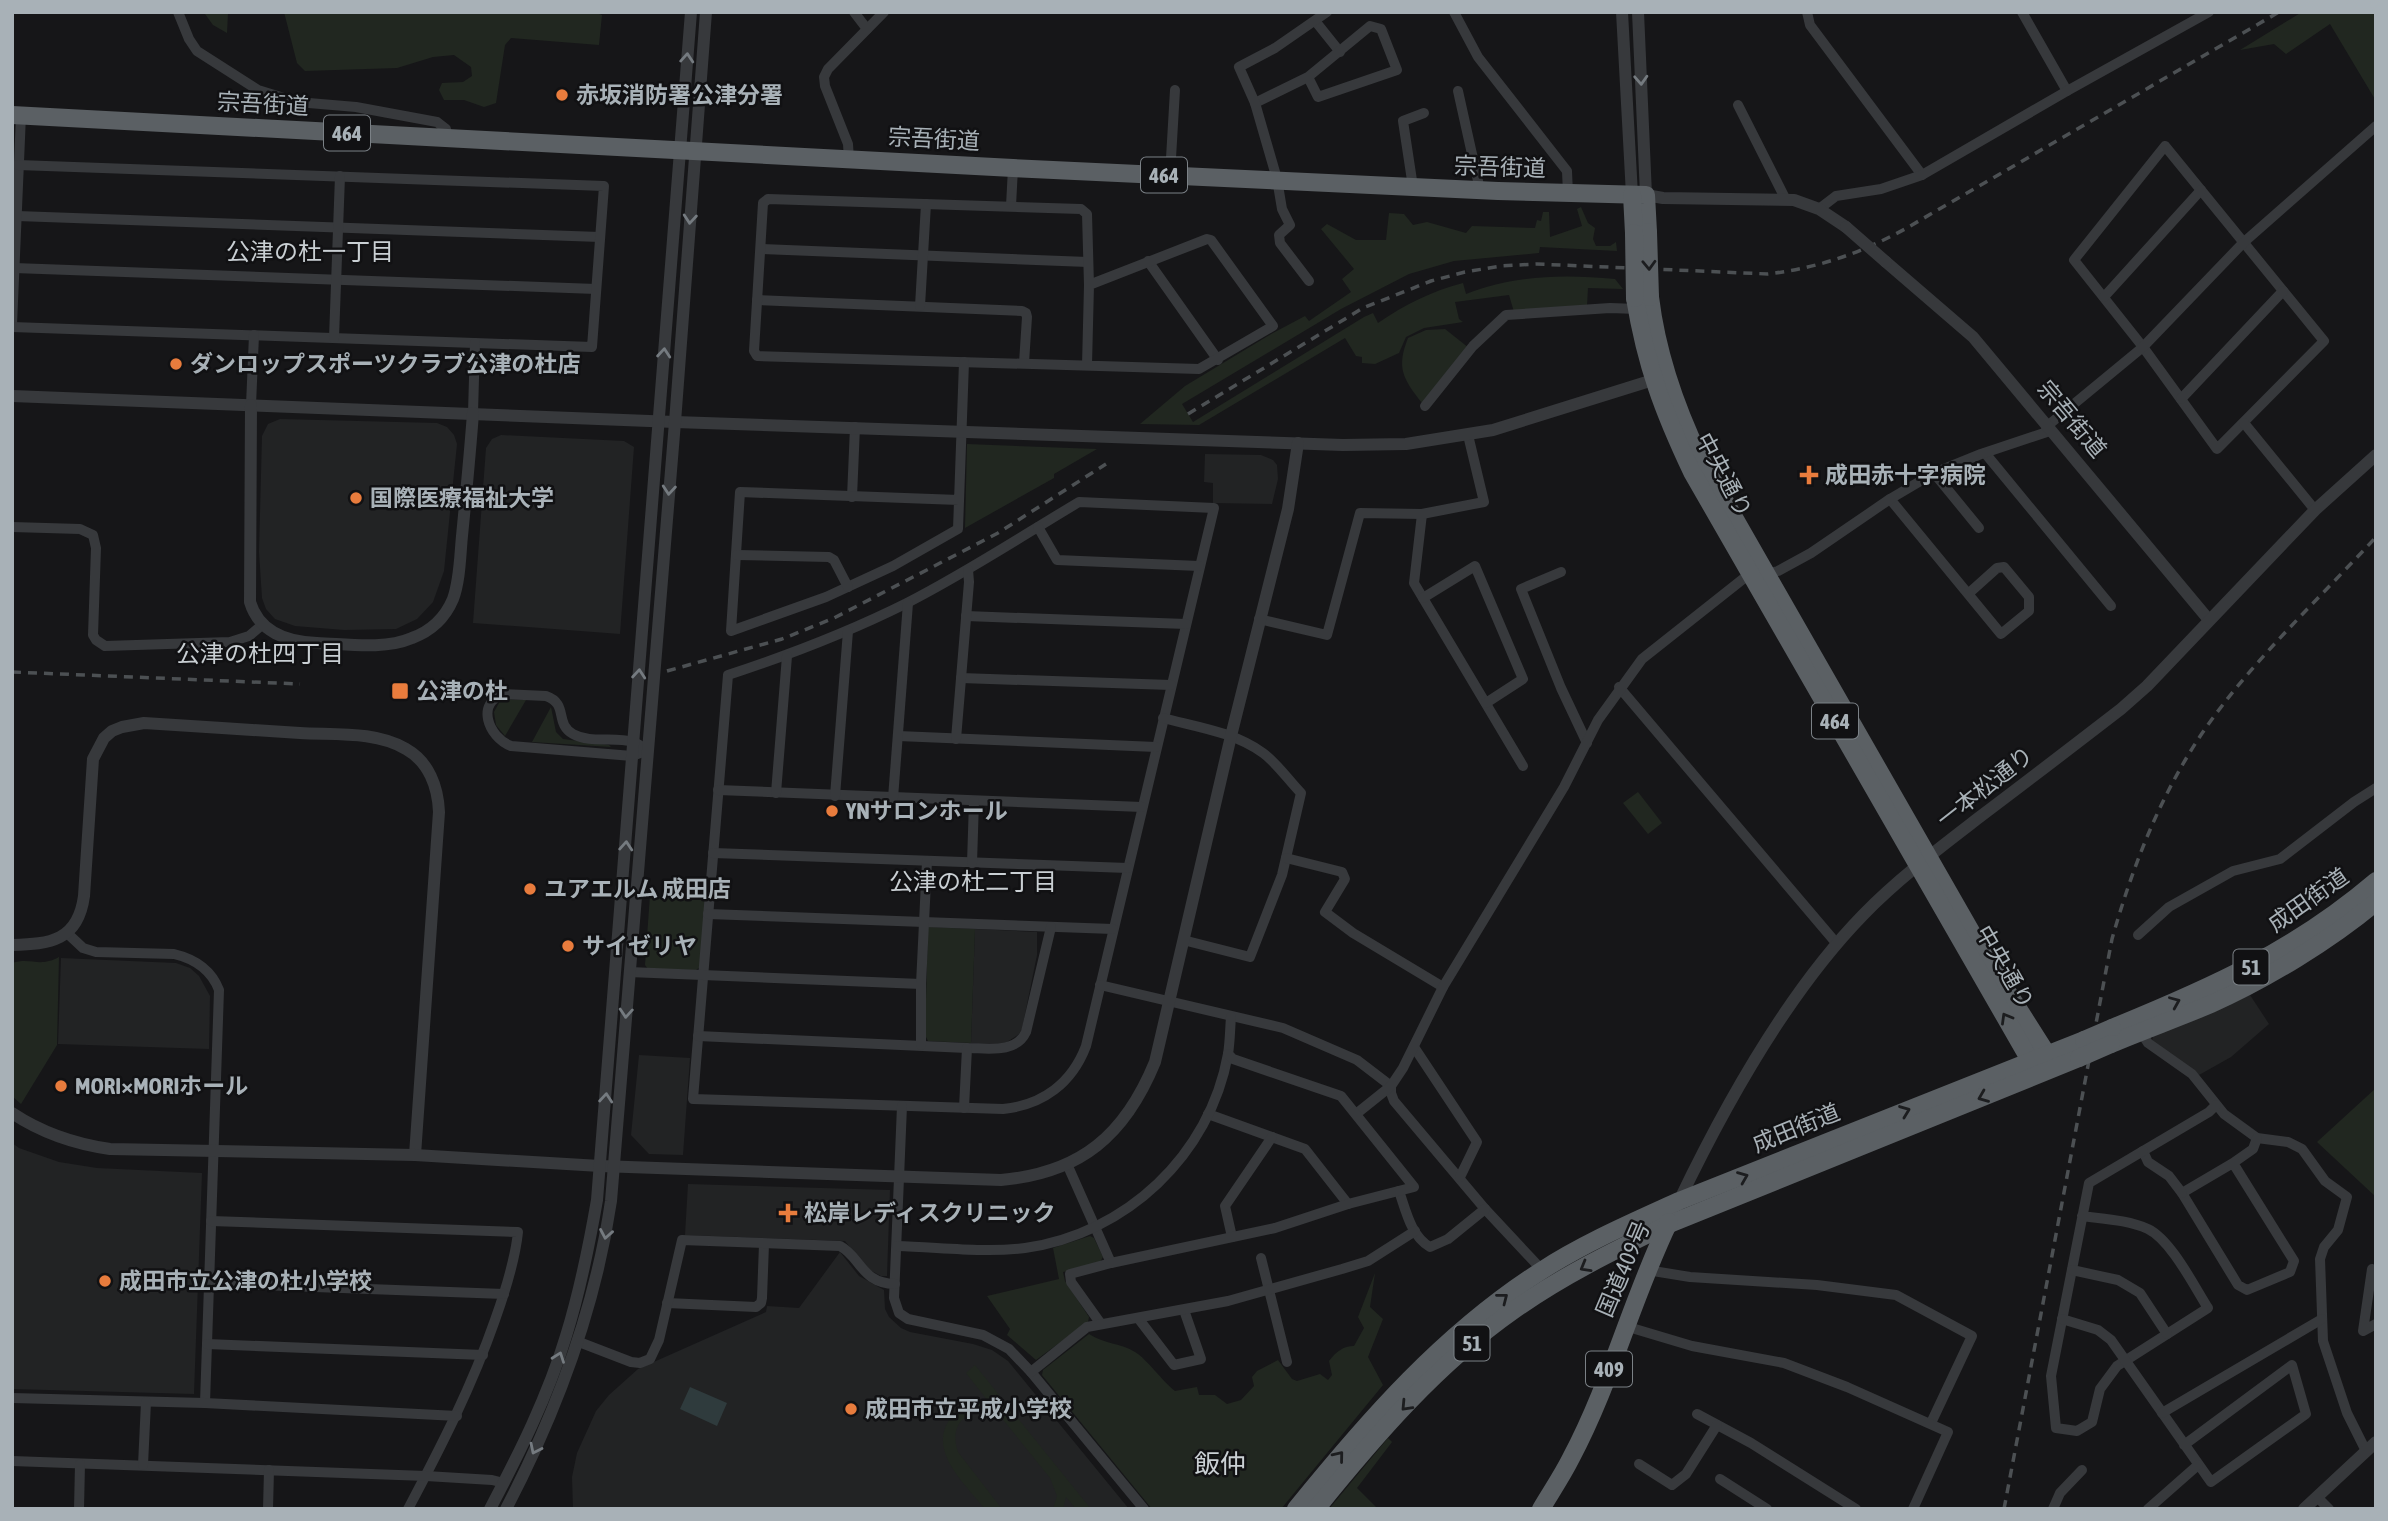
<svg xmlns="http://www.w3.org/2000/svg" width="2388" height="1521" font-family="'Asap Condensed','Noto Sans JP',sans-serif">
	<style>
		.built { fill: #222324 }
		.green { fill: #212720 }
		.water { fill: #2f3b3d }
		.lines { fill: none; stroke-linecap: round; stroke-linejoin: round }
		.minor { stroke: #37393c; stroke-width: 10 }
		.tertiary { stroke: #37393c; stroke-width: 12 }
		.trunk { stroke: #5b6064; stroke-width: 18 }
		.rail { stroke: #4c5053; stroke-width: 3.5; stroke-dasharray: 9 7; stroke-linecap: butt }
		.tertiary-bridge { stroke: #37393c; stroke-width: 12 }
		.trunk-bridge { stroke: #5b6064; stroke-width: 18 }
		.oneway { stroke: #757b80 }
		.oneway2 { stroke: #1c1d1f }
		.poi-dot { fill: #e87c3d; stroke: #111113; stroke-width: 2.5 }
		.labels { text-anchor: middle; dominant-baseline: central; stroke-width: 5; stroke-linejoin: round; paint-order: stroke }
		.shield { fill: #111113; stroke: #7b8186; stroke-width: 2 }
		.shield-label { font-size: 21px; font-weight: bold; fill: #a8b1b7 }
		.poi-label { font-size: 23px; font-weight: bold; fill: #a8b1b7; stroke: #111113; text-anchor: start }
		.street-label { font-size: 23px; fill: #a8b1b7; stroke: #111113 }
		.neighbourhood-label { font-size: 24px; fill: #c9cfd3; stroke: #111113 }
		.quarter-label { font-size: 26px; fill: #c9cfd3; stroke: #111113 }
	</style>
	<rect width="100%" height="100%" fill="#161618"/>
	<g class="built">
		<polygon points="280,419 437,423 447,427 454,435 457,444 444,571 433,602 417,619 396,629 344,630 295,626 275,619 266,609 262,598 259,552 262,436 268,424"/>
		<polygon points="501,435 624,441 634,447 620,634 473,623 486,448 492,439"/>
		<polygon points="1205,454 1261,455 1273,460 1277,465 1278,479 1272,504 1213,503 1213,483 1204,482"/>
		<polygon points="975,929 1037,932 1037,955 1022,1029 1019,1034 1004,1044 971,1043"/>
		<polygon points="61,958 176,963 190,968 199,976 210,996 209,1049 58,1044"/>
		<polygon points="2250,995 2269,1024 2231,1057 2199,1075 2152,1041 2153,1036"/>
		<polygon points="639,1055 690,1058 683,1155 649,1154 631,1135"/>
		<polygon points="12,1143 19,1148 59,1162 97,1168 202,1173 194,1394 12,1389"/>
		<polygon points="688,1184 890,1190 887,1276 881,1276 866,1268 845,1241 685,1235"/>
		<polygon points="840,1252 859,1276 884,1290 885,1309 889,1317 901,1328 910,1332 973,1344 992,1350 1008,1361 1129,1509 573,1509 572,1477 577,1453 596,1411 609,1395 638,1369 766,1312 767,1306 799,1308"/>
	</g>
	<g class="green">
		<polygon points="208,12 230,12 228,14 227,33 213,25 205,14"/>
		<polygon points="284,12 593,12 602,15 599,45 511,38 505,45 496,103 484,107 464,100 444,100 439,90 442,83 463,82 472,76 471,67 454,55 433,57 397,68 305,71 297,63"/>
		<polygon points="2302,12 2376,12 2376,101 2330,24 2286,54 2274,44 2240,50"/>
		<path d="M1581,207L1588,223L1595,228L1593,239L1596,246H1610L1616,242L1617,251L1540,247L1539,253L1454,261L1409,274L1341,309L1182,404L1193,422L1364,317L1373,313L1378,323C1404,305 1432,291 1463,283L1466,294C1514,275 1564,274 1615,279L1623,289L1588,288L1587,306L1514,312L1509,295L1455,302L1459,319L1463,322L1424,328L1406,337L1399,353L1375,364L1362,363V357L1356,356L1345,338L1199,425L1140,424L1185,386L1273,333L1305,316L1309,321L1351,292L1342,279L1354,269L1321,229L1327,224L1356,240H1386L1389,213L1404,214L1413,225L1427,222L1466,233L1472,226L1535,228L1537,220L1541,221L1543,212H1549L1550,237L1582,226L1577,209Z"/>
		<path d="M1445,329L1469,348L1422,403C1403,379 1396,368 1408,338L1426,330Z"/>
		<polygon points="967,444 1097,449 1054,474 1054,478 965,528"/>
		<polygon points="505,699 526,700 505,736 496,725 494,712 500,701"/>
		<polygon points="551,707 556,732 563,739 609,745 611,747 532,742"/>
		<polygon points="1638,792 1662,823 1648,834 1623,803"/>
		<polygon points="650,895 705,899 700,967 696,970 648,969 645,965"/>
		<polygon points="928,927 975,929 971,1043 928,1041 925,1035"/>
		<path d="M59,957L57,1045L21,1104L12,1096V963C32,957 39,968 59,957Z"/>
		<polygon points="2376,1088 2376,1197 2317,1142"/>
		<polygon points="1090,1236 1094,1238 1103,1257 1100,1262 1063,1272 1065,1281 1089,1317 1088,1322 1036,1360 1007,1335 1010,1329 987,1296 1059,1279 1053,1248"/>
		<path d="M1375,1273L1370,1307L1383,1319L1368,1357L1383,1385L1281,1509H1152L1042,1375L1043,1370L1089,1334C1104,1344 1121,1343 1135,1352C1147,1359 1162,1381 1175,1391L1197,1387L1199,1395H1215L1227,1404L1241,1400L1254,1386L1252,1377L1257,1371L1278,1360L1292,1379L1297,1381L1320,1374L1328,1380L1332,1375L1329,1361C1336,1352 1343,1346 1354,1346L1364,1328L1358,1317Z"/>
		<path d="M975,1365L1091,1509H1076L1066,1497L1063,1509H1053L1057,1496L1050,1478L1001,1417C973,1402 947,1421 958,1452L1002,1509H985C966,1485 927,1451 950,1419C960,1406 973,1402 988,1401L966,1373Z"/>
		<polygon points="1388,1438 1392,1442 1357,1488 1378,1509 1329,1509"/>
	</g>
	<polygon class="water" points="690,1387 727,1403 717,1426 680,1409"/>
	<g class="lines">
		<g class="minor">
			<polyline points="178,12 189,39 197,51 258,90 297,102 356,107 437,122 446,129 447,138"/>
			<polyline points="854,12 867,29"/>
			<polyline points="1454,12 1478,57 1567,171 1568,194"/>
			<polyline points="1807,12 1810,25 1922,175"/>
			<polyline points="2022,12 2067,91"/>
			<polyline points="1316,22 1340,52"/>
			<polyline points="1458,91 1480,190"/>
			<polyline points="1255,103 1308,77 1370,26 1381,29 1397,70 1318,97 1308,77"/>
			<polyline points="1738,105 1786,200"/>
			<polygon points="2165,146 2324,341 2217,449 2143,347 2074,260"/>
			<polyline points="849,160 848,144 825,86 824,77 828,69 884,12"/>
			<polyline points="1170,175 1175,90"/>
			<polyline points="1413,187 1403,121 1424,113"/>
			<polyline points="1011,206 1013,168"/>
			<polyline points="1819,209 1836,196 1881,189 1922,175 2067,91 2209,12"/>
			<polyline points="17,216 600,237"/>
			<polyline points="761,249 1088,262"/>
			<polyline points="1148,261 1218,360"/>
			<polyline points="14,268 596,289"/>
			<polyline points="1309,281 1280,243 1279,235 1290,225 1282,209 1277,179 1255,103 1239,67 1275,48 1327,12"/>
			<polyline points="2104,297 2201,190"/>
			<polyline points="757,300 1022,311 1026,313 1027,317 1024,363"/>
			<polyline points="920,306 926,204"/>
			<polyline points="12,325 21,115"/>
			<polyline points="12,327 592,347 604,186 18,165"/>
			<polyline points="334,338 340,176"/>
			<polyline points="1087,365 1089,285 1087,214 1081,209 768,199 763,203 754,351 757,356 1199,369 1273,326 1211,240 1207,239 1089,285"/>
			<polyline points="2181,399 2283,291"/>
			<polyline points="251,405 254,335"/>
			<polyline points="1425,406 1473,346 1506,315 1610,308 1637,309"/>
			<polyline points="473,413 475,343"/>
			<polyline points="2244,423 2315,510"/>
			<polyline points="2046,427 2143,347 2243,243 2376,126"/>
			<polyline points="1985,453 2111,606"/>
			<polyline points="1934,473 1979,528"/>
			<polyline points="852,497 855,427"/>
			<polyline points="1890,499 2001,634 2029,611 2029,597 2004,567 1997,568 1968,594"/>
			<polyline points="959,500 740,492 731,631 826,597 893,566 958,529 964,362"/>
			<path d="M1079,502L1214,508L1086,1046C1072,1083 1043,1105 1003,1109L693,1099L728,675C789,655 849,632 907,603C966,573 1022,536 1079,502Z"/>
			<polyline points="1422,514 1414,583 1523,766"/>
			<polyline points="12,527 80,529 93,535 96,548 93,635 96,640 105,646 230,642 249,636 262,625"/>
			<polyline points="1038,527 1057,560 1199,566"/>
			<polyline points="737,555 829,557 834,560 848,587"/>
			<polyline points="1561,572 1521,589 1561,688 1587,743"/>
			<polyline points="1423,598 1475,566 1523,679 1486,703"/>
			<polyline points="966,616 1186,624"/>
			<polyline points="1259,619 1327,635 1360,513 1422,514 1484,502 1468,435"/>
			<polyline points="961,678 1171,685"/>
			<polyline points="1619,687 1837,944"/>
			<path d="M505,694L546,696C569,704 554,723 573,734C591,744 614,736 633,742C638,743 643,748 648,750L632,756L511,746C488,737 475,702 505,694Z"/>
			<path d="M1163,718C1197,727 1234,732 1263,753C1277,763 1289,781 1301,793L1282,875L1250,957L1183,940"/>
			<polyline points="898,736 1156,747"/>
			<polyline points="956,739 969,582 968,570"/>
			<polyline points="718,790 1142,807"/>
			<polyline points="776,793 787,656"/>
			<polyline points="835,796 848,631"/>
			<polyline points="893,798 908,603"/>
			<polyline points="713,853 1128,868"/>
			<polyline points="1286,858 1342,872 1345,879 1325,912 1353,933 1443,987"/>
			<polyline points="972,863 974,801"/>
			<polyline points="708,914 1113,929"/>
			<path d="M67,933L83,948L96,952L174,954C195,959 211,969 219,990L205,1403"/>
			<polyline points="2138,935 2169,907 2233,871 2280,859 2354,802 2376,788"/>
			<polyline points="629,972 921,984"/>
			<polyline points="1100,985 1283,1028 1357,1060 1391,1086 1391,1093 1394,1101 1485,1209 1542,1270"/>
			<polyline points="2141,1032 2148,1043 2192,1074 2224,1114 2257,1138 2288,1142 2302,1149 2325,1181 2347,1197 2338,1230 2324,1247 2320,1259 2323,1341 2347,1413 2366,1451"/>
			<path d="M698,1036L967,1048C987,1048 1016,1054 1026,1032L1051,927"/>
			<polyline points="921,1045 921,984 927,861"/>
			<polyline points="1414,1047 1477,1142 1460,1177"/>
			<polyline points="902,1106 894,1298 899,1313 908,1319 983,1335 1009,1349 1031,1372 1144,1509"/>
			<polyline points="964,1108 967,1048"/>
			<polyline points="1208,1114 1305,1149 1348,1204"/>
			<polyline points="1356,1114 1391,1086 1403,1068 1443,987 1564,787 1598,720 1642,659 1743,579 1778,571 1811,553 1890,499 1934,473 1981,454 2050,431"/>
			<polyline points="2233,1163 2182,1193 2238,1285 2247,1290 2290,1272 2294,1261 2233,1163 2253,1149 2257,1138"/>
			<polyline points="1067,1164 1111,1263"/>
			<path d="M1399,1191C1406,1211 1411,1236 1430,1247L1448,1239L1485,1209"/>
			<polyline points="2182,1193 2169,1176 2148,1162 2143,1151 2209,1112 2216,1105"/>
			<path d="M2082,1216C2104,1219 2128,1220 2148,1229C2171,1240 2194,1286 2208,1308L2117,1366L2100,1389L2092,1422L2077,1431L2056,1428L2051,1376L2089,1183L2143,1151"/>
			<path d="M211,1221L518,1232C515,1261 505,1292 495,1320C472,1386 441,1447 408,1509"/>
			<polyline points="1232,1237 1225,1206 1272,1137"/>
			<path d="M897,1246C939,1247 984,1253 1025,1248C1126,1234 1210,1155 1228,1054C1230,1042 1230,1029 1231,1017"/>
			<polyline points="1261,1258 1287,1362"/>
			<polyline points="2372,1269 2363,1331 2376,1324"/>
			<polyline points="1647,1270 1690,1277 1817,1285 1896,1295 1972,1336 1931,1423"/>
			<polyline points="2072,1270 2118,1280 2140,1293 2167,1334"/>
			<polyline points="209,1283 504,1294"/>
			<polyline points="667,1303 756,1307 761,1303 762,1298 764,1244"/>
			<polyline points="1138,1318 1174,1365 1201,1359 1184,1310"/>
			<polyline points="2062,1319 2098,1330 2111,1340 2211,1482 2306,1414 2292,1365 2184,1445"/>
			<polyline points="1101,1324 1071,1282 1070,1274 1111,1263 1275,1228 1348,1204 1414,1187 1341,1096 1233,1059 1228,1054"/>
			<polyline points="1625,1326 1692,1346 1784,1363 1847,1387 1948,1432 1913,1509"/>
			<path d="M579,1342L631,1362L640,1363L650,1359L659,1340L682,1240L840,1246C861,1257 861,1283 895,1284"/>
			<polyline points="207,1344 483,1355"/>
			<polyline points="1031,1372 1087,1327 1228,1301 1342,1269 1368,1261 1415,1231"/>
			<polyline points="12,1398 205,1403 457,1416"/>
			<polyline points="2162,1413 2322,1319"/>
			<polyline points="1697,1414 1751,1443 1856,1509"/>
			<polyline points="12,1461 426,1476 492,1480 504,1483"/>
			<polyline points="1639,1464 1672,1485 1686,1474 1717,1425"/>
			<polyline points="143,1465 146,1402"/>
			<polyline points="1720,1479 1767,1509"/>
			<polyline points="2317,1497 2329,1509"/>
			<polyline points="79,1509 80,1464"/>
			<polyline points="268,1509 269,1470"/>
			<polyline points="2053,1509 2060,1493 2082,1470"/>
			<polyline points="2148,1509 2198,1465"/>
		</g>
		<g class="tertiary">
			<polyline points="1622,12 1632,195"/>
			<polyline points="1638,12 1646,195 1663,198 1794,200 1819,209 1846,227"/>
			<polyline points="1886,262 1973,337 2209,620"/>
			<polyline points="12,396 675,422 1343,445 1406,444 1493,430 1653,380"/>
			<path d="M251,405L250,602C259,632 287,642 317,643C347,644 384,650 412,638C431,631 445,618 453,599C460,580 460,556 462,536C466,495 470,454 473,413"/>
			<path d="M12,945C50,944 78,941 84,896L93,759L104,738L112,731L122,727L144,723C196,726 248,730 300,733C334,735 376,731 406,749C429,762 438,787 439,812L415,1155"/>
			<path d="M12,1113C42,1133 75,1144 110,1149L415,1155L600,1166L1001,1180C1081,1173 1125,1135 1155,1062L1231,736L1288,509L1298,443"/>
			<path d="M1679,1201C1726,1103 1787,993 1863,915C1897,880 1938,849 1977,819C2025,783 2073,746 2121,709L2147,686L2315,510L2376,455"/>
			<path d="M490,1509C519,1454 548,1396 566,1336C580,1291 589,1246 597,1200L691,12"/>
			<path d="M506,1509C557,1411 595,1310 611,1201L675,422L706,12"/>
			<polyline points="2304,1509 2376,1442"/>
		</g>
		<g class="trunk">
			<polyline points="12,115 1013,168 1498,191 1646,195 1648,232"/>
			<polyline points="1632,195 1634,233"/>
			<path d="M1650,297C1657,355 1675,406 1700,458L1989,963L2047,1054L2046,1066"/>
			<path d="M1635,298C1646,365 1663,411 1692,472L2031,1062L2040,1067"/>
			<path d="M2112,1028C2210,988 2294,951 2376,881"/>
			<path d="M2111,1044C2144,1030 2178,1018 2211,1004C2267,979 2329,941 2376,902"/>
			<path d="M1296,1509C1368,1420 1444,1333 1541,1271C1584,1243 1633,1222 1679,1201L2084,1040"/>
			<path d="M1316,1509C1375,1436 1437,1364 1514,1310C1562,1276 1615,1250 1667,1225L2079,1058"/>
			<path d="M1541,1509C1551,1492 1562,1476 1571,1458C1611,1383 1632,1298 1669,1222"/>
		</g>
		<g class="rail">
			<path d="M1188,414L1363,308L1431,281L1465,272L1501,266L1537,264L1768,274C1818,268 1861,253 1905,229L2279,12"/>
			<polyline points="667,671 782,639 834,618 998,533 1106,464"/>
			<polyline points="12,672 300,684"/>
			<path d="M2004,1509L2112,939C2133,865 2161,793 2205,729C2253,660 2319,599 2376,537"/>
		</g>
		<polyline class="tertiary-bridge" points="1846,227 1886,262"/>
		<g class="trunk-bridge">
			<polyline points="1648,232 1650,297"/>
			<polyline points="1634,233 1635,298"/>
			<polyline points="2084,1040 2112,1028"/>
			<polyline points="2079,1058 2111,1044"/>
		</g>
	</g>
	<defs><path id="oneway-chevron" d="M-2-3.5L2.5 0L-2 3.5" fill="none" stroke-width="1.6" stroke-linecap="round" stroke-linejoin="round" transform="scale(1.75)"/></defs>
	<g class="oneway">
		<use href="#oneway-chevron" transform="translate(687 58) rotate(-86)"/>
		<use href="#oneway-chevron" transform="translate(1641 80) rotate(87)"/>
		<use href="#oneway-chevron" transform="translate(690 219) rotate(95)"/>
		<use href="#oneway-chevron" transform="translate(664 353) rotate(-85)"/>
		<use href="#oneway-chevron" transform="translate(669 490) rotate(95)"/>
		<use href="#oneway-chevron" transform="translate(639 674) rotate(-85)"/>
		<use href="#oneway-chevron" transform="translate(626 846) rotate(-86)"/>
		<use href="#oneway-chevron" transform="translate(626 1013) rotate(94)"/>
		<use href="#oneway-chevron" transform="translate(606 1098) rotate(-85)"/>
		<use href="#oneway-chevron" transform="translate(606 1234) rotate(100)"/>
		<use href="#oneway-chevron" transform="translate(559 1357) rotate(-70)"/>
		<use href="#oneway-chevron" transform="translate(535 1449) rotate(116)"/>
	</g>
	<g class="oneway2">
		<use href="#oneway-chevron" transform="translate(1649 265) rotate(88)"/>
		<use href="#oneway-chevron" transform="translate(2175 1002) rotate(-23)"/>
		<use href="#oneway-chevron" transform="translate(2006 1018) rotate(-120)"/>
		<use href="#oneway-chevron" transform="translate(1983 1097) rotate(158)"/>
		<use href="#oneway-chevron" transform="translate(1905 1111) rotate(-21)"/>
		<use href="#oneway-chevron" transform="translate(1743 1177) rotate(-22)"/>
		<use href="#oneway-chevron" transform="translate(1585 1267) rotate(150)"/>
		<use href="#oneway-chevron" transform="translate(1503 1298) rotate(-38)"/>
		<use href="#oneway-chevron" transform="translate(1406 1406) rotate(133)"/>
		<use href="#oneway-chevron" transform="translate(1339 1456) rotate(-51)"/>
	</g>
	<g class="poi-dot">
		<circle cx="562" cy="95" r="7"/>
		<circle cx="176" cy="364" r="7"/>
		<path d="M1805.5 464.5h7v7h7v7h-7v7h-7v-7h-7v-7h7z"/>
		<circle cx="356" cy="498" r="7"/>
		<rect x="391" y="682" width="18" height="18" rx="3.5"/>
		<circle cx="832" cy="811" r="7"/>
		<circle cx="530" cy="889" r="7"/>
		<circle cx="568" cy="946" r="7"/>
		<circle cx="61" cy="1086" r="7"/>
		<path d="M784.5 1202.5h7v7h7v7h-7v7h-7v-7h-7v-7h7z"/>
		<circle cx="105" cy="1281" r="7"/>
		<circle cx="851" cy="1409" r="7"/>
	</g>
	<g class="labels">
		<g class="shield">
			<rect x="324" y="115.5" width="46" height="35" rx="5"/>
			<rect x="1141" y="157.5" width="46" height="35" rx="5"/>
			<rect x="1812" y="703.5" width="46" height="35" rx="5"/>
			<rect x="2233.5" y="949.5" width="35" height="35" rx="5"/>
			<rect x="1454.5" y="1325.5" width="35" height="35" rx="5"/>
			<rect x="1586" y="1351.5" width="46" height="35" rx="5"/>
		</g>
		<g class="shield-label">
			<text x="347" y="133">464</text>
			<text x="1164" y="175">464</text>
			<text x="1835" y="721">464</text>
			<text x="2251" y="967">51</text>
			<text x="1472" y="1343">51</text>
			<text x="1609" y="1369">409</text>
		</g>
		<g class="poi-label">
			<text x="576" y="95">赤坂消防署公津分署</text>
			<text x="190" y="364">ダンロップスポーツクラブ公津の杜店</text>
			<text x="1825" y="475">成田赤十字病院</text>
			<text x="370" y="498">国際医療福祉大学</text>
			<text x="416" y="691">公津の杜</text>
			<text x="846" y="811">YNサロンホール</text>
			<text x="544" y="889">ユアエルム 成田店</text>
			<text x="582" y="946">サイゼリヤ</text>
			<text x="75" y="1086">MORI×MORIホール</text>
			<text x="804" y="1213">松岸レディスクリニック</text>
			<text x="119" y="1281">成田市立公津の杜小学校</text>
			<text x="865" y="1409">成田市立平成小学校</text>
		</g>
		<g class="street-label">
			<text transform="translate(263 104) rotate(3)">宗吾街道</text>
			<text transform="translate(934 139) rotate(3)">宗吾街道</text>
			<text transform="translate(1500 167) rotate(2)">宗吾街道</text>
			<text transform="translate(2072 419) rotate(50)">宗吾街道</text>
			<text transform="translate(1724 475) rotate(62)">中央通り</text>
			<text transform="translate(1985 787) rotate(-38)">一本松通り</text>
			<text transform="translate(2308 900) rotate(-35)">成田街道</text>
			<text transform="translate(2005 967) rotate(60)">中央通り</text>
			<text transform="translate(1796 1128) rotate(-22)">成田街道</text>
			<text transform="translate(1623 1269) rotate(-67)">国道409号</text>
		</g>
		<g class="neighbourhood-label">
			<text x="310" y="251">公津の杜一丁目</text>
			<text x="260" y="653">公津の杜四丁目</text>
			<text x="973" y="881">公津の杜二丁目</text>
		</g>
		<g class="quarter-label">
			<text x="1220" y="1464">飯仲</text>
		</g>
	</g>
	<rect width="2388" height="1521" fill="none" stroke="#a8b1b7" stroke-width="28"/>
</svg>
